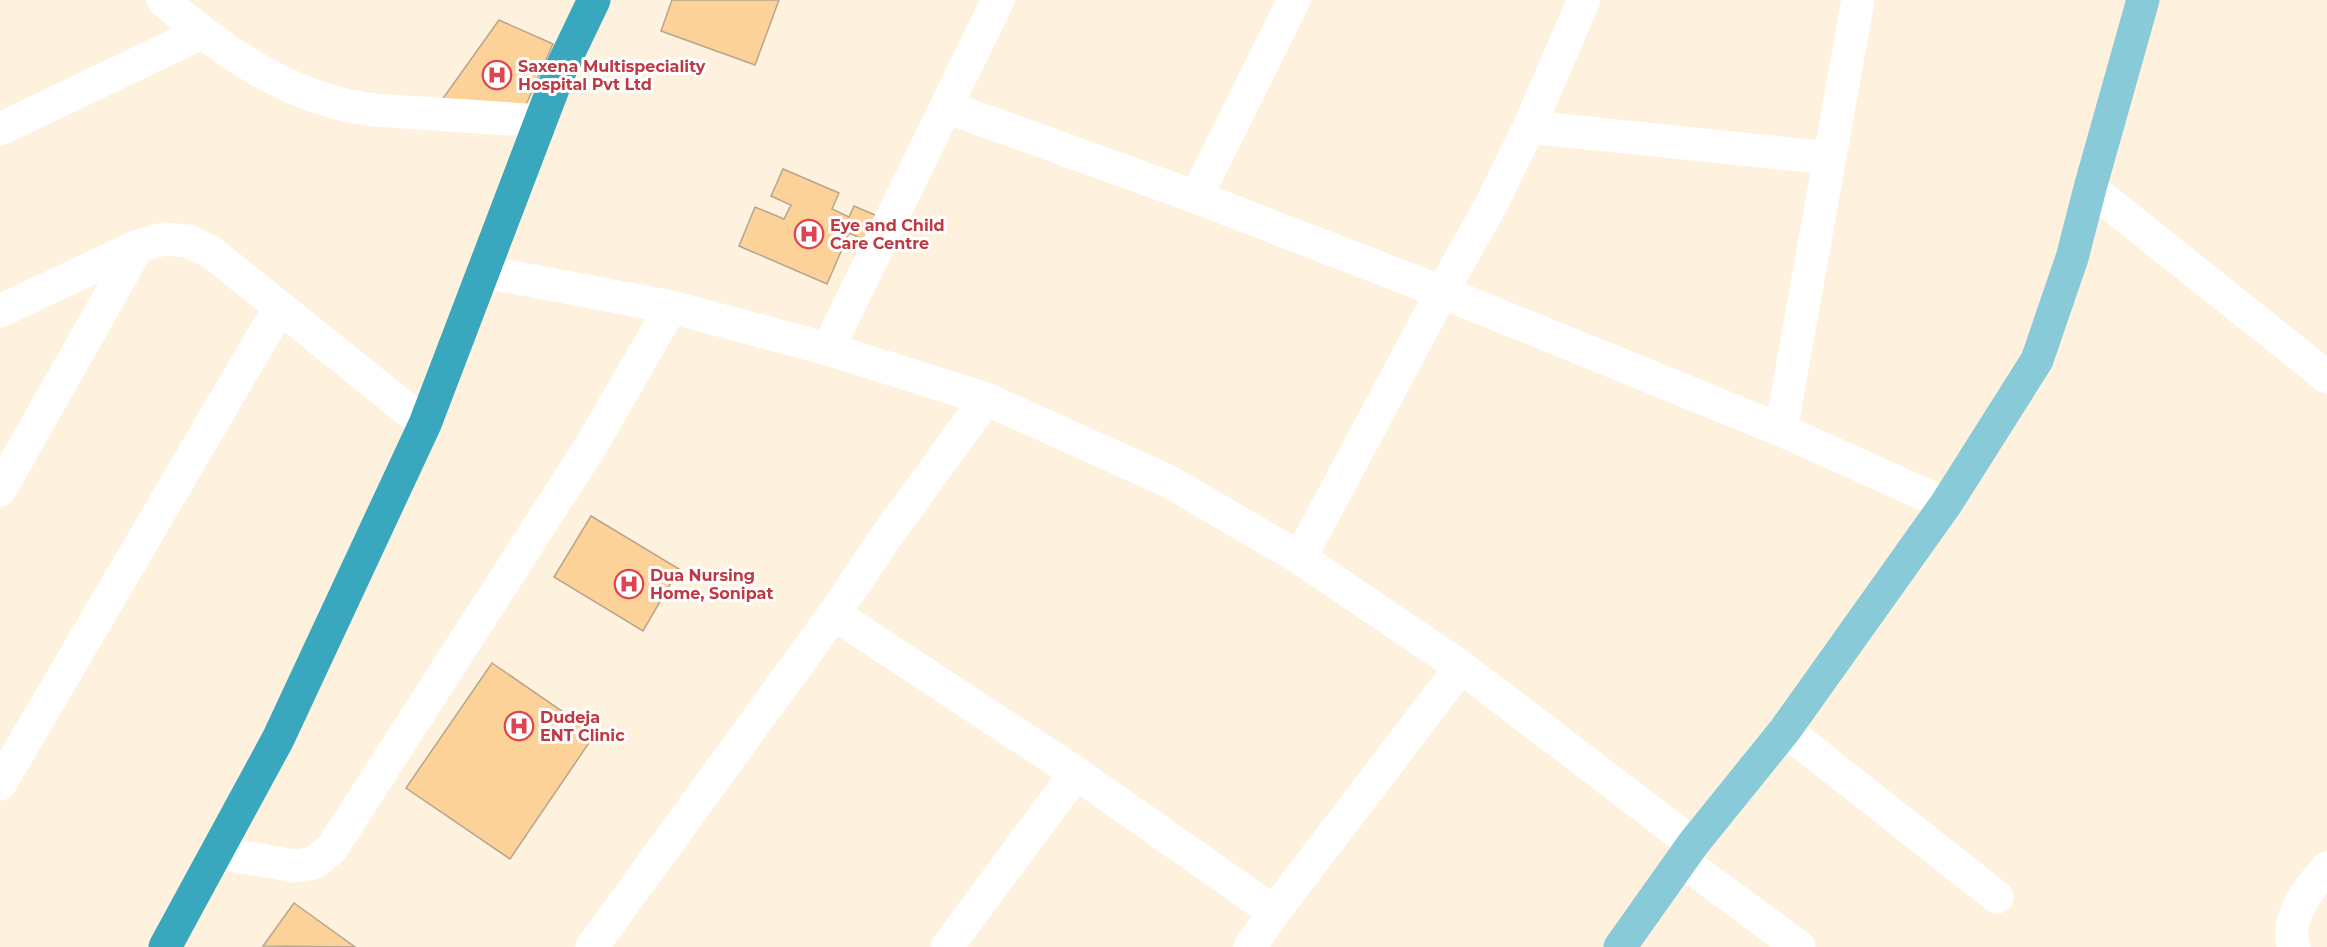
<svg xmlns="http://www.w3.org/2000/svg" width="2327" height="947" font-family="Montserrat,sans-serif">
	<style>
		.building { fill: #fdd299; stroke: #b6a58f; stroke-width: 1.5 }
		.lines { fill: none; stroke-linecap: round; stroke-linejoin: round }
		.minor { stroke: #fff; stroke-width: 33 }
		.major { stroke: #88cad8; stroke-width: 33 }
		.highway { stroke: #39a7be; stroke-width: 33 }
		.labels { text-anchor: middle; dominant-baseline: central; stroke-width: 6; stroke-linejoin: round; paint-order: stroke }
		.health-label { font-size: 16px; font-weight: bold; fill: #be3a42; stroke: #fff; text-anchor: start }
	</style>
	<rect width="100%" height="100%" fill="#fef2de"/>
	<g class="building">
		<polygon points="672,0 779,0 755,65 661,31"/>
		<polygon points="499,20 553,44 525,107 439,104"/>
		<polygon points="783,169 839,193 832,209 849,217 854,206 889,221 879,246 849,233 827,284 739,246 755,207 784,219 791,205 771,196"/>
		<polygon points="591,516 679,569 643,631 554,577"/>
		<polygon points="492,663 595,734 510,859 406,788"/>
		<polygon points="294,903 355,947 263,946"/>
	</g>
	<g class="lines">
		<g class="minor">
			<path d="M163,0C224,53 293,101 375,110L542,121"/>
			<polyline points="947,107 1196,197 1442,292 1781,430 1946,504"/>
			<polyline points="1529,127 1830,158"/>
			<polyline points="0,129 201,33"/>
			<polyline points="2090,188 2327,377"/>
			<polyline points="1196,197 1294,0"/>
			<polyline points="485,272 671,307 828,349 986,399 1168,481 1300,558 1461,667 1693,844"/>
			<polyline points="0,311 138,246 164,239 188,241 211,252 425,424"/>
			<polyline points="828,349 998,0"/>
			<polyline points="1781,430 1858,0"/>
			<polyline points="0,490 138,246"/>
			<polyline points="1300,558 1442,292 1492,203 1529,127 1584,0"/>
			<polyline points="834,614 1076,773 1274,912"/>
			<polyline points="1785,730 1997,897"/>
			<polyline points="0,784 280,307"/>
			<polyline points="216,852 294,866 314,863 332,848 592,444 671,307"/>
			<polyline points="1681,860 1799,947"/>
			<polyline points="592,947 834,614 883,541 986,399"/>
			<polyline points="947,947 1076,773"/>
			<polyline points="1250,947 1274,912 1461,667"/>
			<path d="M2294,947C2284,918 2309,888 2327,868"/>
		</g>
		<polyline class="major" points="1620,947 1693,844 1785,730 1946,504 2037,360 2072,258 2090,188 2143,0"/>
		<polyline class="highway" points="165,947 278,739 425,424 559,73 594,0"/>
	</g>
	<defs>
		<g id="hospital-ring" transform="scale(1.5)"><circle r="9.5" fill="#fff" stroke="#e0444e" stroke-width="1.5"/><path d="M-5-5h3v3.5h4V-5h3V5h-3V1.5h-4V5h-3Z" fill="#e0444e"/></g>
	</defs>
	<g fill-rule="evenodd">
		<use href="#hospital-ring" x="497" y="75"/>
		<use href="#hospital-ring" x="809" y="234"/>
		<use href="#hospital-ring" x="629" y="584"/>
		<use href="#hospital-ring" x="519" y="726"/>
	</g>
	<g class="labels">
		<g class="health-label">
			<text x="518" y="66">Saxena Multispeciality<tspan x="518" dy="18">Hospital Pvt Ltd</tspan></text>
			<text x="830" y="225">Eye and Child<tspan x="830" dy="18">Care Centre</tspan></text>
			<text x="650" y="575">Dua Nursing<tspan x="650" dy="18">Home, Sonipat</tspan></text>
			<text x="540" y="717">Dudeja<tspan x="540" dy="18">ENT Clinic</tspan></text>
		</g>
	</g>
</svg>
